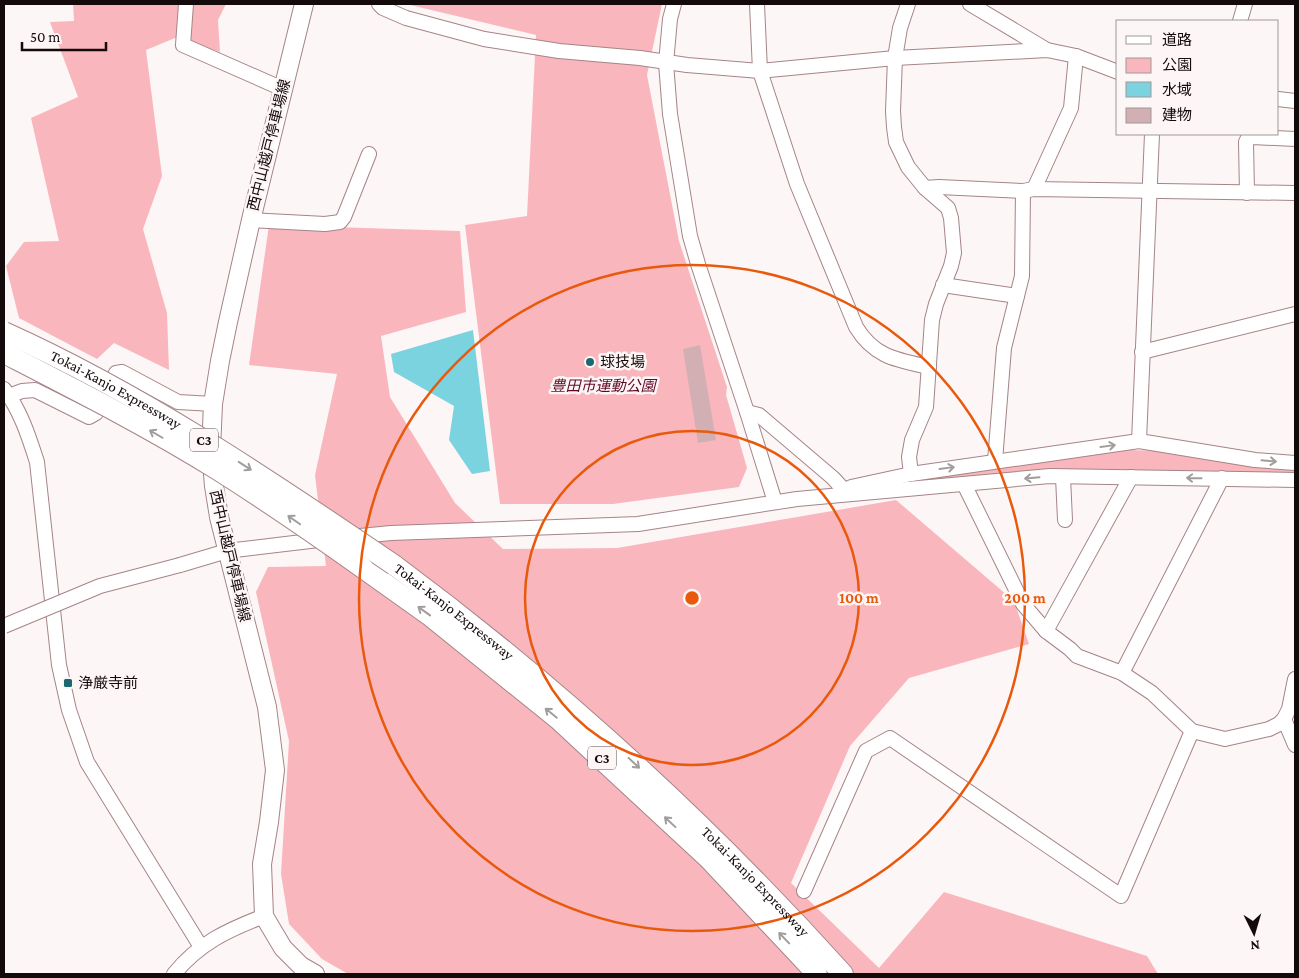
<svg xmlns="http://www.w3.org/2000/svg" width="1299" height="978" font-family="'Crimson Pro','Noto Sans JP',serif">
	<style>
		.green { fill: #f9b7bd }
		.water { fill: #7bd3df }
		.building { fill: #d2afb2 }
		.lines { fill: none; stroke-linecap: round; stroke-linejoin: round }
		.minor-casing { stroke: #a58487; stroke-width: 16 }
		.major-casing { stroke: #a58487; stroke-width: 20 }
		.highway-casing { stroke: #a58487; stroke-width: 22 }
		.minor { stroke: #fff; stroke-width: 14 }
		.major { stroke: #fff; stroke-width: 18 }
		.highway { stroke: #fff; stroke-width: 20 }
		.minor-bridge-casing { stroke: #a58487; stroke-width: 16; stroke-linecap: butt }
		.highway-bridge-casing { stroke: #a58487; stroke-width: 22; stroke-linecap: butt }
		.minor-bridge { stroke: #fff; stroke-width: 14 }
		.highway-bridge { stroke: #fff; stroke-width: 20 }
		.oneway { stroke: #a19d9d }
		.ring { fill: none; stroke: #e8590c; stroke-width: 2.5 }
		.poi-dot { fill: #1c6871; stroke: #fdf6f6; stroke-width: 2 }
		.labels { text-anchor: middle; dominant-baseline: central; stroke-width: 5; stroke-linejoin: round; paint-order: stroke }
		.shield { fill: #fdf6f6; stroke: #5b5152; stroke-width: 1 }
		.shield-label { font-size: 14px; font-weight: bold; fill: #150a0b }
		.street-label { font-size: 15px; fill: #150a0b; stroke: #fdf6f6 }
		.poi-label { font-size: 15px; fill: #150a0b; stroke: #fdf6f6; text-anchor: start }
		.park-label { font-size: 15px; font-style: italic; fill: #5f0921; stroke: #fdf6f6 }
		.centre { fill: #e8590c; stroke: #fdf6f6; stroke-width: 2.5 }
		.ring-label { font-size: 15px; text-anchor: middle; font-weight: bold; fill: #e8590c; stroke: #fdf6f6; stroke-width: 5; stroke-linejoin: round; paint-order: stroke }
	</style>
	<rect width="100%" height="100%" fill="#fdf6f6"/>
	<g class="green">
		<polygon points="73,4 226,4 218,20 220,52 175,38 146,50 162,176 143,229 167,313 169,370 114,343 97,359 19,318 6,266 24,242 59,241 31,118 78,97 50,22 74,21"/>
		<polygon points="406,4 662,4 647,75 679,241 727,387 726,395 747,468 739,487 613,504 500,504 465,225 527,216 536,35"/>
		<polygon points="269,225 460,231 466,312 381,336 390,397 455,503 503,549 617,548 896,500 1014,601 1029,644 909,678 850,746 791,883 879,968 944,892 1147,956 1158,974 348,974 322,959 289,924 281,874 289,741 256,592 268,567 326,566 315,475 337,374 249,365"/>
		<polygon points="1130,450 1168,451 1295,471 1295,476 1110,472 1015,472 866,488 932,477"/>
	</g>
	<polygon class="water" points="473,330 490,471 472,474 449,440 454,406 394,372 391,354"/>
	<polygon class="building" points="700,345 716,440 698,443 683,349"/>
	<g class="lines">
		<g class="minor-casing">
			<g id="minor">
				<polyline points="186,4 183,45 283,89"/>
				<polyline points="379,4 383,8 406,18 484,39 559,51 640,58 687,65 760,71 895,58 1047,50 1076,56 1118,72"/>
				<polyline points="674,4 670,19 666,63 670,114 690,236 698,264 747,412 775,502"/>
				<path d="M757,4L760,71L797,184L856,327C874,357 897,360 929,367"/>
				<polyline points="908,4 900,28 895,58 893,111 894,127 896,142 908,167 925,188 948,208 951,218 954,253 951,266 936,304 932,320 926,407 912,440 909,457 911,474"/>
				<polyline points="970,4 1047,50"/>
				<polyline points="1240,21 1245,4"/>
				<polyline points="1278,99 1295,101"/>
				<polyline points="925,188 939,187 1023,191 1034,189 1295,193"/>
				<polyline points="1034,189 1071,108 1076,56"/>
				<polyline points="1247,193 1246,142 1248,138 1252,137 1295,139"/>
				<polyline points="251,220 325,224 340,222 344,217 369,154"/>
				<polyline points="943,285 1017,296"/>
				<polyline points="1142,352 1295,314"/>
				<path d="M4,389C20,409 29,437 37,462L59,665L69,710L87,762L201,947"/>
				<polyline points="9,396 22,391 35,390 89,417 96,413 116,373 122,372 178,402 213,404"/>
				<polyline points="747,412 759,415 833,478 843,489"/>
				<polyline points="1139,441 1152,134"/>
				<polyline points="995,461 1004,348 1022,276 1023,191"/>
				<polyline points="1063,477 1065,520"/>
				<polyline points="964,484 1023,604 1046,631 1070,649 1077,656 1122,673 1152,693 1192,731 1225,739 1269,729 1279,724 1284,719 1289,709 1295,679"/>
				<polyline points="851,487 911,474 1139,441 1255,460 1295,463"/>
				<polyline points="350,537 391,533 638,524 797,499 1050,476 1295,480"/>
				<polyline points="180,565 227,551 327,539"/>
				<polyline points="1046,631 1131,477"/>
				<polyline points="1122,673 1222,478"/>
				<polyline points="1284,719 1295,745"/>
				<polyline points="804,891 866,751 890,738 1121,896 1192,731"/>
				<path d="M174,974C199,943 228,930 264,916"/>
			</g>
		</g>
		<g class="major-casing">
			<polyline id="major" points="304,4 251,220 228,322 220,361 213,404 211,450 214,486 219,517 267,707 275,770 269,822 262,864 264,916 283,948 301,966 315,974"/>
		</g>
		<g class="highway-casing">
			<g id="highway">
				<path id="s1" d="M394,565C557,686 707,823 843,974"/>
				<polyline points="363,568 429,615 558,719 709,859 817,974"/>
			</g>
		</g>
		<use href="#minor" class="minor"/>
		<use href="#major" class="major"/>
		<use href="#highway" class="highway"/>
		<g class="minor-bridge-casing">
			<polyline id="minor-bridge" points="4,626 100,586 180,565"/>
		</g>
		<g class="highway-bridge-casing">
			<g id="highway-bridge">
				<path id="s2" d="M4,332C142,394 269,480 394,565"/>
				<path d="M4,353C76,390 149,427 218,470C267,501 315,534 363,568"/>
			</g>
		</g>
		<use href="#minor-bridge" class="minor-bridge"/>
		<use href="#highway-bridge" class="highway-bridge"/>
	</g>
	<defs><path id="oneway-shaft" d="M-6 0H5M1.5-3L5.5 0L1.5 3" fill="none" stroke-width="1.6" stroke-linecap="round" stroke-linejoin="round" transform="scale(1.25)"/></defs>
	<g class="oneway">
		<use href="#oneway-shaft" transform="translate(156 434) rotate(-150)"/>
		<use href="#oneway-shaft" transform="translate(1108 446) rotate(-8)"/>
		<use href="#oneway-shaft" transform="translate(1269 461) rotate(5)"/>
		<use href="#oneway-shaft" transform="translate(245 466) rotate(33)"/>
		<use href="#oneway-shaft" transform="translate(947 468) rotate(-8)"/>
		<use href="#oneway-shaft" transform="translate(1032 478) rotate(175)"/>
		<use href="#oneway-shaft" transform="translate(1194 478) rotate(-179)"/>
		<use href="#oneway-shaft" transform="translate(294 520) rotate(-145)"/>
		<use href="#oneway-shaft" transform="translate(424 611) rotate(-144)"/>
		<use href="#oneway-shaft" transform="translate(551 713) rotate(-141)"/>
		<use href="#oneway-shaft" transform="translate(634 763) rotate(43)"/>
		<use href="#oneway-shaft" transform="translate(670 822) rotate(-137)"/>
		<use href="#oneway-shaft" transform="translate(784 938) rotate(-134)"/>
	</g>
	<g class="ring">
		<circle cx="692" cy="598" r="167"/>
		<circle cx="692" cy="598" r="333"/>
	</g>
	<g class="poi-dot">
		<circle cx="590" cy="362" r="5"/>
		<rect x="63" y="678" width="10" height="10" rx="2.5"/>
	</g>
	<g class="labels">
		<g class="shield">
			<rect x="190" y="428.5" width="28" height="23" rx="4"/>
			<rect x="588" y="746.5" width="28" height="23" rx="4"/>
		</g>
		<g class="shield-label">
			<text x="204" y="440">C3</text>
			<text x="602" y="758">C3</text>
		</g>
		<g class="street-label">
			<text transform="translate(269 145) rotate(-76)">西中山越戸停車場線</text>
			<text stroke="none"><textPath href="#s2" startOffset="126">Tokai-Kanjo Expressway</textPath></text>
			<text transform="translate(230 556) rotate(77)">西中山越戸停車場線</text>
			<text stroke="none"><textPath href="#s1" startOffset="76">Tokai-Kanjo Expressway</textPath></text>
			<text stroke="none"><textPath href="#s1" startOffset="481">Tokai-Kanjo Expressway</textPath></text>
		</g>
		<g class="poi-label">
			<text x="600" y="362">球技場</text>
			<text x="78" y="683">浄厳寺前</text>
		</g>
		<g class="park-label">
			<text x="603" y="386">豊田市運動公園</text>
		</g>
	</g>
	<circle cx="692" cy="598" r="8" class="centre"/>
	<g class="ring-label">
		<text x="859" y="603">100 m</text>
		<text x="1025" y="603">200 m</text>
	</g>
	<rect width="1299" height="978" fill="none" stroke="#150a0b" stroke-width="10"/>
	<rect x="1116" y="20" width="162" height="115" fill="#fdf6f6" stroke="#a09898"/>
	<rect x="1126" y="36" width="25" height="8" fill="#ffffff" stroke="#a09898"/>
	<text x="1162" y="45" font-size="15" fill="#150a0b">道路</text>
	<rect x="1126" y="58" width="25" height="15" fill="#f9b7bd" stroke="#a09898"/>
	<text x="1162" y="70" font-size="15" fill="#150a0b">公園</text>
	<rect x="1126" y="82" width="25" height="15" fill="#7bd3df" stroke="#a09898"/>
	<text x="1162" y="95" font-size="15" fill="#150a0b">水域</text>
	<rect x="1126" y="108" width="25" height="15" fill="#d2afb2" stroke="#a09898"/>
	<text x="1162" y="120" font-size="15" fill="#150a0b">建物</text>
	<g transform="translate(1254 933) rotate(175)" stroke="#fdf6f6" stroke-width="4" paint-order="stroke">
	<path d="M0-4L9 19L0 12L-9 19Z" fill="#150a0b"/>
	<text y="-8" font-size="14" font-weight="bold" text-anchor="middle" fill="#150a0b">N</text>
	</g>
	<path d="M22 42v8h84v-8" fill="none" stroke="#150a0b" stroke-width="2.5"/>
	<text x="30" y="42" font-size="15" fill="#150a0b" stroke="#fdf6f6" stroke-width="4" paint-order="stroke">50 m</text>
</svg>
